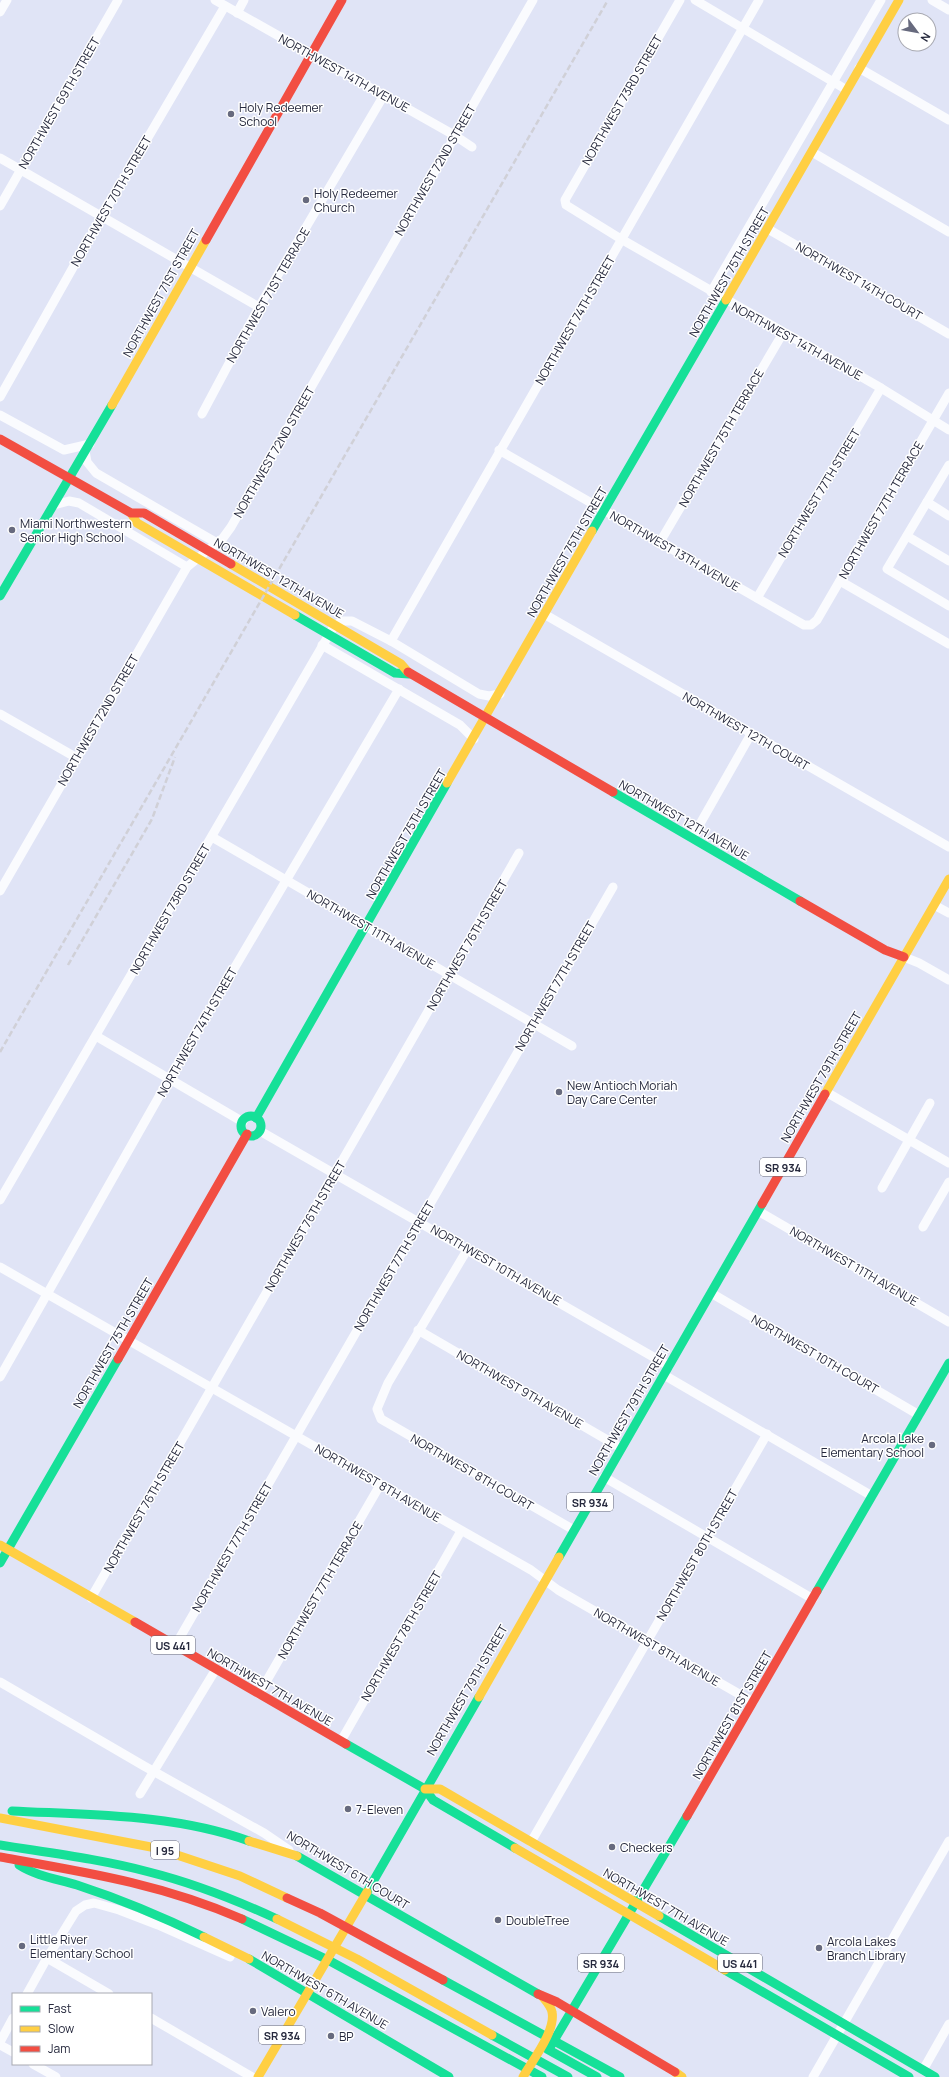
<svg xmlns="http://www.w3.org/2000/svg" width="949" height="2077" font-family="Manrope,sans-serif">
	<style>
		.lines { fill: none; stroke-linecap: round; stroke-linejoin: round }
		.street { stroke: #fafbfe; stroke-width: 9 }
		.fast { stroke: #16e098; stroke-width: 9 }
		.slow { stroke: #ffcf43; stroke-width: 9 }
		.jam { stroke: #f24e42; stroke-width: 9 }
		.rail { stroke: #d0d0d7; stroke-width: 2.5; stroke-dasharray: 6 3; stroke-linecap: butt }
		.poi-dot { fill: #676a7e; stroke: #fff; stroke-width: 1.5 }
		.labels { text-anchor: middle; dominant-baseline: central; stroke-width: 3; stroke-linejoin: round; paint-order: stroke }
		.shield { fill: #fff; stroke: #676977; stroke-width: 1 }
		.shield-label { font-size: 11px; font-weight: bold; fill: #26293d }
		.street-label { font-size: 12px; fill: #26293d; stroke: #fff }
		.poi-label { font-size: 12px; fill: #26293d; stroke: #fff; text-anchor: start }
	</style>
	<rect width="100%" height="100%" fill="#e0e4f6"/>
	<g class="lines">
		<g class="street">
			<polyline points="215,0 454,135 472,147"/>
			<polyline points="680,0 565,200 566,205 621,239 881,388 949,430"/>
			<polyline points="695,0 847,90"/>
			<polyline points="932,0 949,10"/>
			<polyline points="0,12 7,0"/>
			<polyline points="237,13 244,0"/>
			<polyline points="859,68 949,120"/>
			<polyline points="812,152 949,232"/>
			<polyline points="0,158 259,307"/>
			<polyline points="0,206 118,0"/>
			<polyline points="768,229 949,334"/>
			<polyline points="711,292 881,0"/>
			<polyline points="0,397 102,216 225,6"/>
			<polyline points="202,414 259,307 384,95"/>
			<polyline points="0,415 64,450 90,444"/>
			<polyline points="499,450 804,625 811,625 817,620 949,393"/>
			<polyline points="85,451 87,462 96,473 217,543"/>
			<polyline points="949,465 887,569 949,606"/>
			<polyline points="927,502 949,516"/>
			<polyline points="54,505 69,501 79,503 187,567"/>
			<polyline points="907,536 949,561"/>
			<polyline points="660,542 783,333"/>
			<polyline points="840,581 949,644"/>
			<polyline points="757,598 881,388"/>
			<polyline points="544,614 949,847"/>
			<polyline points="391,641 759,0"/>
			<polyline points="322,645 460,725 474,739"/>
			<polyline points="0,714 77,758"/>
			<polyline points="212,837 572,1046"/>
			<polyline points="692,838 751,734"/>
			<polyline points="0,891 187,567 223,538 231,527 533,0"/>
			<polyline points="934,905 949,913"/>
			<polyline points="904,957 919,963 949,980"/>
			<polyline points="96,1036 243,1122"/>
			<polyline points="826,1092 949,1163"/>
			<polyline points="260,1131 669,1366"/>
			<polyline points="882,1188 930,1103"/>
			<polyline points="0,1200 334,626 342,621 352,621 391,641 479,694 489,696 500,694"/>
			<polyline points="758,1211 949,1322"/>
			<polyline points="923,1227 949,1182"/>
			<polyline points="467,1250 388,1383 377,1409 381,1419 574,1530"/>
			<polyline points="0,1267 531,1570 558,1590 753,1702"/>
			<polyline points="711,1293 919,1415"/>
			<polyline points="418,1330 621,1448"/>
			<polyline points="664,1375 872,1496"/>
			<polyline points="0,1377 169,1079 399,689"/>
			<polyline points="604,1477 813,1599"/>
			<polyline points="91,1598 519,853"/>
			<polyline points="175,1646 613,887"/>
			<polyline points="0,1682 144,1766 264,1833 289,1850"/>
			<polyline points="259,1694 380,1485"/>
			<polyline points="341,1741 461,1531"/>
			<polyline points="140,1794 216,1669"/>
			<polyline points="531,1842 767,1434"/>
			<polyline points="47,1958 109,1994"/>
			<polyline points="27,1994 47,1958 76,1911 85,1905 94,1903 119,1910 158,1925 230,1957"/>
			<polyline points="151,2018 252,2077"/>
			<polyline points="0,2042 13,2018"/>
			<polyline points="0,2045 13,2052"/>
			<polyline points="33,2064 56,2077"/>
			<polyline points="923,2070 949,2024"/>
			<polyline points="813,2077 949,1841"/>
		</g>
		<g class="fast">
			<polyline points="592,531 726,300"/>
			<polyline points="0,596 112,405"/>
			<polyline points="295,615 395,673 409,674"/>
			<polyline points="613,792 800,901"/>
			<circle cx="251" cy="1126" r="10"/>
			<polyline points="256,1118 447,783"/>
			<polyline points="559,1557 762,1204"/>
			<polyline points="0,1563 118,1359"/>
			<polyline points="817,1591 949,1363"/>
			<polyline points="346,1744 425,1789 433,1800 515,1848"/>
			<path d="M12,1811C91,1815 174,1814 249,1841"/>
			<path d="M0,1845C50,1853 100,1859 149,1872C193,1883 236,1900 277,1919"/>
			<polyline points="297,1856 538,1994"/>
			<path d="M19,1865C36,1876 57,1879 77,1885C120,1899 163,1917 204,1937"/>
			<polyline points="367,1892 479,1697"/>
			<polyline points="659,1916 935,2077"/>
			<polyline points="242,1919 328,1960 542,2077"/>
			<polyline points="249,1959 449,2077"/>
			<polyline points="725,1970 909,2077"/>
			<polyline points="443,1980 620,2077"/>
			<polyline points="492,2035 568,2077"/>
			<polyline points="547,2049 597,2077"/>
			<polyline points="549,2049 687,1816"/>
		</g>
		<g class="slow">
			<polyline points="726,300 899,0"/>
			<polyline points="112,405 206,240"/>
			<polyline points="131,513 137,523 295,615"/>
			<polyline points="231,564 401,664 408,672"/>
			<polyline points="447,783 592,531"/>
			<polyline points="825,1094 949,879"/>
			<polyline points="0,1545 135,1622"/>
			<polyline points="479,1697 559,1557"/>
			<polyline points="425,1789 440,1789 659,1916"/>
			<polyline points="0,1818 156,1848 240,1876 287,1898"/>
			<polyline points="249,1841 297,1856"/>
			<polyline points="515,1848 725,1970"/>
			<polyline points="277,1919 357,1959 492,2035"/>
			<polyline points="204,1937 249,1959"/>
			<polyline points="675,2072 682,2077"/>
			<polyline points="258,2077 367,1892"/>
			<path d="M523,2077C532,2061 556,2031 552,2012C551,2006 546,2001 542,1996"/>
		</g>
		<g class="jam">
			<polyline points="206,240 342,0"/>
			<polyline points="0,439 131,513 144,513 231,564"/>
			<polyline points="408,672 613,792"/>
			<polyline points="800,901 885,950 904,957"/>
			<polyline points="762,1204 825,1094"/>
			<polyline points="118,1359 247,1134"/>
			<polyline points="135,1622 346,1744"/>
			<polyline points="687,1816 817,1591"/>
			<path d="M0,1857C85,1872 162,1884 242,1919"/>
			<polyline points="287,1898 320,1913 443,1980"/>
			<polyline points="538,1994 557,2002 675,2072"/>
		</g>
		<g class="rail">
			<polyline points="68,965 152,819 175,757"/>
			<polyline points="0,1052 608,0"/>
		</g>
	</g>
	<g class="poi-dot">
		<circle cx="231" cy="114" r="4"/>
		<circle cx="306" cy="200" r="4"/>
		<circle cx="12" cy="530" r="4"/>
		<circle cx="559" cy="1092" r="4"/>
		<circle cx="932" cy="1445" r="4"/>
		<circle cx="348" cy="1809" r="4"/>
		<circle cx="612" cy="1847" r="4"/>
		<circle cx="498" cy="1920" r="4"/>
		<circle cx="22" cy="1946" r="4"/>
		<circle cx="819" cy="1948" r="4"/>
		<circle cx="253" cy="2011" r="4"/>
		<circle cx="331" cy="2036" r="4"/>
	</g>
	<g class="labels">
		<g class="shield">
			<rect x="760" y="1158" width="46" height="18" rx="3"/>
			<rect x="567" y="1493" width="46" height="18" rx="3"/>
			<rect x="151" y="1636" width="44" height="18" rx="3"/>
			<rect x="151" y="1841" width="28" height="18" rx="3"/>
			<rect x="578" y="1954" width="46" height="18" rx="3"/>
			<rect x="718" y="1954" width="44" height="18" rx="3"/>
			<rect x="259" y="2026" width="46" height="18" rx="3"/>
		</g>
		<g class="shield-label">
			<text x="783" y="1167">SR 934</text>
			<text x="590" y="1502">SR 934</text>
			<text x="173" y="1645">US 441</text>
			<text x="165" y="1850">I 95</text>
			<text x="601" y="1963">SR 934</text>
			<text x="740" y="1963">US 441</text>
			<text x="282" y="2035">SR 934</text>
		</g>
		<g class="street-label">
			<text transform="translate(344 73) rotate(29)">NORTHWEST 14TH AVENUE</text>
			<text transform="translate(622 100) rotate(-60)">NORTHWEST 73RD STREET</text>
			<text transform="translate(59 103) rotate(-60)">NORTHWEST 69TH STREET</text>
			<text transform="translate(435 170) rotate(-60)">NORTHWEST 72ND STREET</text>
			<text transform="translate(111 201) rotate(-60)">NORTHWEST 70TH STREET</text>
			<text transform="translate(729 272) rotate(-60)">NORTHWEST 75TH STREET</text>
			<text transform="translate(859 281) rotate(30)">NORTHWEST 14TH COURT</text>
			<text transform="translate(161 293) rotate(-61)">NORTHWEST 71ST STREET</text>
			<text transform="translate(268 295) rotate(-60)">NORTHWEST 71ST TERRACE</text>
			<text transform="translate(575 320) rotate(-60)">NORTHWEST 74TH STREET</text>
			<text transform="translate(797 341) rotate(29)">NORTHWEST 14TH AVENUE</text>
			<text transform="translate(721 438) rotate(-60)">NORTHWEST 75TH TERRACE</text>
			<text transform="translate(274 452) rotate(-60)">NORTHWEST 72ND STREET</text>
			<text transform="translate(819 493) rotate(-59)">NORTHWEST 77TH STREET</text>
			<text transform="translate(881 510) rotate(-60)">NORTHWEST 77TH TERRACE</text>
			<text transform="translate(675 551) rotate(30)">NORTHWEST 13TH AVENUE</text>
			<text transform="translate(567 552) rotate(-60)">NORTHWEST 75TH STREET</text>
			<text transform="translate(279 578) rotate(30)">NORTHWEST 12TH AVENUE</text>
			<text transform="translate(98 720) rotate(-60)">NORTHWEST 72ND STREET</text>
			<text transform="translate(746 731) rotate(30)">NORTHWEST 12TH COURT</text>
			<text transform="translate(684 820) rotate(30)">NORTHWEST 12TH AVENUE</text>
			<text transform="translate(406 834) rotate(-60)">NORTHWEST 75TH STREET</text>
			<text transform="translate(170 909) rotate(-60)">NORTHWEST 73RD STREET</text>
			<text transform="translate(371 929) rotate(30)">NORTHWEST 11TH AVENUE</text>
			<text transform="translate(467 945) rotate(-60)">NORTHWEST 76TH STREET</text>
			<text transform="translate(555 986) rotate(-60)">NORTHWEST 77TH STREET</text>
			<text transform="translate(197 1032) rotate(-60)">NORTHWEST 74TH STREET</text>
			<text transform="translate(821 1077) rotate(-60)">NORTHWEST 79TH STREET</text>
			<text transform="translate(305 1226) rotate(-60)">NORTHWEST 76TH STREET</text>
			<text transform="translate(496 1265) rotate(30)">NORTHWEST 10TH AVENUE</text>
			<text transform="translate(394 1266) rotate(-60)">NORTHWEST 77TH STREET</text>
			<text transform="translate(854 1266) rotate(30)">NORTHWEST 11TH AVENUE</text>
			<text transform="translate(113 1343) rotate(-60)">NORTHWEST 75TH STREET</text>
			<text transform="translate(815 1354) rotate(30)">NORTHWEST 10TH COURT</text>
			<text transform="translate(520 1389) rotate(30)">NORTHWEST 9TH AVENUE</text>
			<text transform="translate(629 1410) rotate(-60)">NORTHWEST 79TH STREET</text>
			<text transform="translate(472 1472) rotate(30)">NORTHWEST 8TH COURT</text>
			<text transform="translate(378 1483) rotate(30)">NORTHWEST 8TH AVENUE</text>
			<text transform="translate(144 1507) rotate(-60)">NORTHWEST 76TH STREET</text>
			<text transform="translate(232 1547) rotate(-60)">NORTHWEST 77TH STREET</text>
			<text transform="translate(697 1555) rotate(-60)">NORTHWEST 80TH STREET</text>
			<text transform="translate(320 1590) rotate(-60)">NORTHWEST 77TH TERRACE</text>
			<text transform="translate(401 1636) rotate(-60)">NORTHWEST 78TH STREET</text>
			<text transform="translate(657 1647) rotate(30)">NORTHWEST 8TH AVENUE</text>
			<text transform="translate(270 1687) rotate(30)">NORTHWEST 7TH AVENUE</text>
			<text transform="translate(467 1690) rotate(-60)">NORTHWEST 79TH STREET</text>
			<text transform="translate(732 1715) rotate(-60)">NORTHWEST 81ST STREET</text>
			<text transform="translate(348 1870) rotate(31)">NORTHWEST 6TH COURT</text>
			<text transform="translate(666 1907) rotate(30)">NORTHWEST 7TH AVENUE</text>
			<text transform="translate(325 1990) rotate(30)">NORTHWEST 6TH AVENUE</text>
		</g>
		<g class="poi-label">
			<text x="239" y="107">Holy Redeemer<tspan x="239" dy="14">School</tspan></text>
			<text x="314" y="193">Holy Redeemer<tspan x="314" dy="14">Church</tspan></text>
			<text x="20" y="523">Miami Northwestern<tspan x="20" dy="14">Senior High School</tspan></text>
			<text x="567" y="1085">New Antioch Moriah<tspan x="567" dy="14">Day Care Center</tspan></text>
			<text x="924" y="1438" text-anchor="end">Arcola Lake<tspan x="924" dy="14">Elementary School</tspan></text>
			<text x="356" y="1809">7-Eleven</text>
			<text x="620" y="1847">Checkers</text>
			<text x="506" y="1920">DoubleTree</text>
			<text x="30" y="1939">Little River<tspan x="30" dy="14">Elementary School</tspan></text>
			<text x="827" y="1941">Arcola Lakes<tspan x="827" dy="14">Branch Library</tspan></text>
			<text x="261" y="2011">Valero</text>
			<text x="339" y="2036">BP</text>
		</g>
	</g>
	<rect x="12" y="1993" width="140" height="72" fill="#ffffff" stroke="#a8a9b1"/>
	<rect x="20" y="2006" width="20" height="6" fill="#16e098" stroke="#a8a9b1"/>
	<text x="48" y="2013" font-size="12" fill="#26293d">Fast</text>
	<rect x="20" y="2026" width="20" height="6" fill="#ffcf43" stroke="#a8a9b1"/>
	<text x="48" y="2033" font-size="12" fill="#26293d">Slow</text>
	<rect x="20" y="2046" width="20" height="6" fill="#f24e42" stroke="#a8a9b1"/>
	<text x="48" y="2053" font-size="12" fill="#26293d">Jam</text>
	<g transform="translate(917 32) rotate(122)"><circle r="19" fill="#ffffff" stroke="#a8a9b1"/>
	<path d="M0-3L7 15L0 10L-7 15Z" fill="#676a7e"/>
	<text y="-6" font-size="11" font-weight="bold" text-anchor="middle" fill="#26293d">N</text>
	</g>
</svg>
